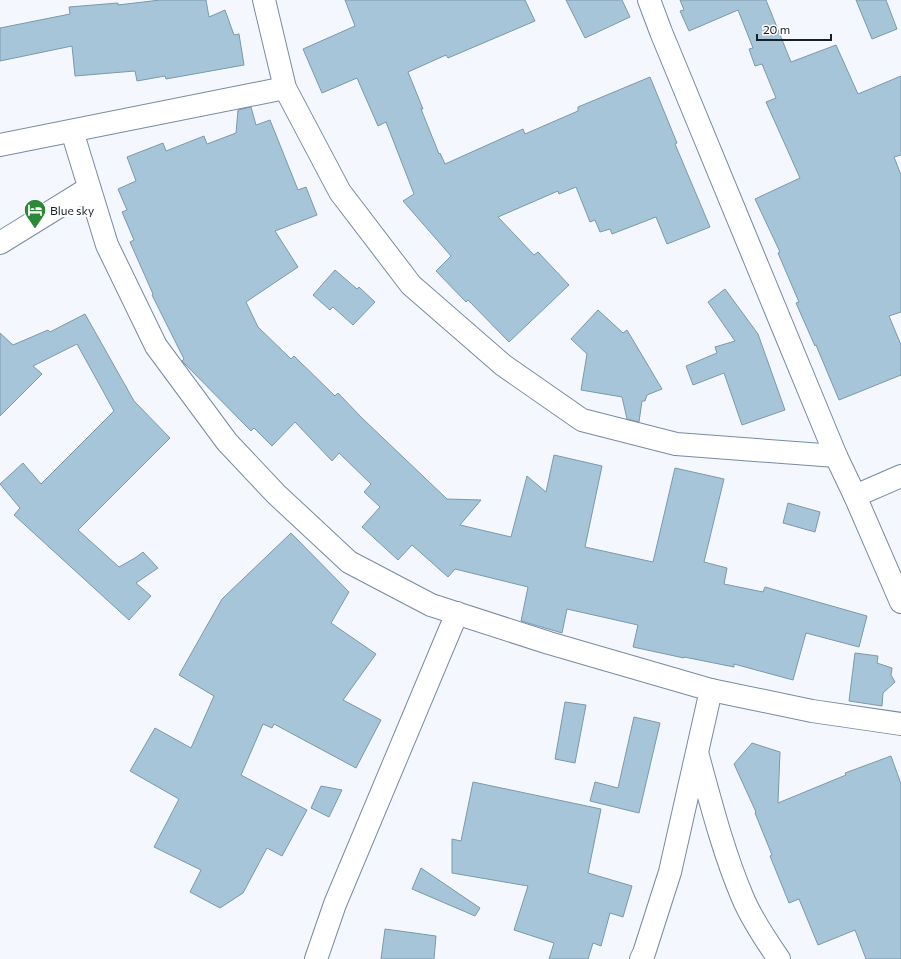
<svg xmlns="http://www.w3.org/2000/svg" width="901" height="959" font-family="Commissioner,sans-serif">
	<style>
		.building { fill: #a6c5d9; stroke: #7a99ab }
		.lines { fill: none; stroke-linecap: round; stroke-linejoin: round }
		.minor-casing { stroke: #788aa3; stroke-width: 24 }
		.minor { stroke: #fff; stroke-width: 22 }
		.labels { text-anchor: middle; dominant-baseline: central; stroke-width: 4; stroke-linejoin: round; paint-order: stroke }
		.poi-label { font-size: 12px; fill: #181f29; stroke: #fff; text-anchor: start }
	</style>
	<rect width="100%" height="100%" fill="#f4f8fe"/>
	<g class="building">
		<polygon points="160,0 206,0 209,17 225,10 234,35 239,34 244,65 166,79 165,76 137,81 135,71 75,76 72,46 0,61 0,28 70,14 69,7 118,3 118,5"/>
		<polygon points="345,0 525,0 535,21 448,58 446,55 408,72 423,109 421,109 439,154 440,153 445,164 523,129 525,134 578,111 578,107 650,77 677,143 675,144 710,227 667,244 656,217 612,234 610,229 600,232 595,220 590,222 576,187 559,194 558,191 498,217 534,255 538,252 569,285 509,342 468,300 466,302 436,271 451,256 403,201 414,194 386,122 378,126 357,78 322,93 303,49 355,26"/>
		<polygon points="566,0 622,0 630,17 585,38"/>
		<polygon points="680,0 766,0 791,62 836,45 858,94 901,76 901,155 894,157 901,175 901,312 889,316 901,345 901,375 839,400 816,345 815,346 796,303 799,302 778,253 780,252 755,199 800,178 766,102 776,98 762,64 755,66 749,49 753,48 738,10 689,31 680,11 684,10"/>
		<polygon points="856,0 886,0 897,29 872,39"/>
		<polygon points="251,107 256,125 270,120 298,190 306,187 317,215 275,231 298,267 246,302 258,327 291,359 294,356 335,396 338,393 362,418 447,499 481,500 460,525 511,537 527,476 546,492 554,455 602,466 585,547 653,562 675,468 724,479 704,562 727,568 724,584 763,592 765,587 867,616 859,647 806,633 793,680 734,664 734,667 684,657 684,658 633,647 638,625 567,609 562,633 521,621 528,587 455,569 448,577 412,545 398,560 362,527 380,507 364,492 371,484 339,453 332,461 295,422 272,446 254,428 251,431 182,361 184,359 152,295 153,294 130,242 134,240 122,212 127,210 118,189 136,181 127,157 163,143 166,151 204,136 207,144 236,133 238,110"/>
		<polygon points="335,270 357,289 359,287 375,302 353,325 333,307 330,310 313,295"/>
		<polygon points="725,289 758,334 785,410 742,425 724,373 693,385 686,366 717,353 715,347 735,341 708,302"/>
		<polygon points="598,310 623,333 627,330 662,389 647,395 645,401 642,401 639,422 627,419 622,397 581,390 587,354 571,339"/>
		<polygon points="85,314 134,401 170,438 78,530 119,567 135,558 143,552 158,568 136,583 151,596 129,620 14,515 20,508 0,484 23,463 41,484 114,411 77,344 33,366 42,374 0,416 0,333 13,345 48,330 50,332"/>
		<polygon points="788,503 820,512 815,532 783,523"/>
		<polygon points="291,533 349,592 331,623 376,654 343,700 381,720 356,768 274,724 272,728 263,724 241,775 307,810 282,856 267,848 243,893 220,908 190,892 201,870 154,847 179,799 130,771 155,728 191,748 214,696 179,675 222,599"/>
		<polygon points="855,653 878,656 877,663 892,668 891,675 895,682 883,693 882,706 849,701"/>
		<polygon points="565,702 586,705 575,763 555,759"/>
		<polygon points="634,717 660,723 639,813 590,801 595,782 618,788"/>
		<polygon points="752,743 780,752 778,803 846,775 845,773 891,756 901,784 901,959 866,959 855,930 818,945 799,899 789,903 770,856 772,855 755,813 756,812 734,764"/>
		<polygon points="473,782 601,809 588,873 632,886 623,917 610,913 601,946 593,943 588,959 549,959 554,943 514,930 528,886 452,873 452,839 461,841"/>
		<polygon points="321,786 342,790 329,817 311,808"/>
		<polygon points="421,868 480,908 475,916 412,889"/>
		<polygon points="385,929 436,936 434,959 381,959"/>
	</g>
	<g class="lines">
		<g class="minor-casing">
			<g id="minor">
				<polyline points="264,0 285,88 340,192 411,285 503,365 582,420 676,444 836,456"/>
				<polyline points="649,0 661,32 836,456 855,496 901,602"/>
				<polyline points="72,131 107,245 156,346 227,442 276,494 349,562 431,605 549,643 711,690 812,711 901,724"/>
				<polyline points="0,145 285,88"/>
				<polyline points="0,243 89,188"/>
				<polyline points="855,496 901,476"/>
				<path d="M698,756C711,803 723,851 742,896C751,918 765,939 779,959"/>
				<polyline points="316,959 335,904 457,613"/>
				<polyline points="641,959 644,953 670,872 711,690"/>
			</g>
		</g>
		<use href="#minor" class="minor"/>
	</g>
	<defs>
		<g id="hotel-pin" transform="scale(1.15)"><path d="M0 17L-7.5 6A9.5 9.5 0 1 1 7.5 6Z" fill="#2e8839" stroke="#fff"/><path d="M-6-4.5h1.5V1H6V5H4.5V3h-9V5H-6ZM-4 0a1.8 1.8 0 1 1 3.6 0ZM.5 0V-2.5h3Q6-2.5 6 0Z" fill="#fff"/></g>
	</defs>
	<g fill-rule="evenodd">
		<use href="#hotel-pin" x="35" y="210"/>
	</g>
	<g class="labels">
		<g class="poi-label">
			<text x="50" y="210">Blue sky</text>
		</g>
	</g>
	<path d="M757 34v6h74v-6" fill="none" stroke="#181f29" stroke-width="2"/>
	<text x="763" y="34" font-size="12" fill="#181f29" stroke="#ffffff" stroke-width="3" paint-order="stroke">20 m</text>
</svg>
